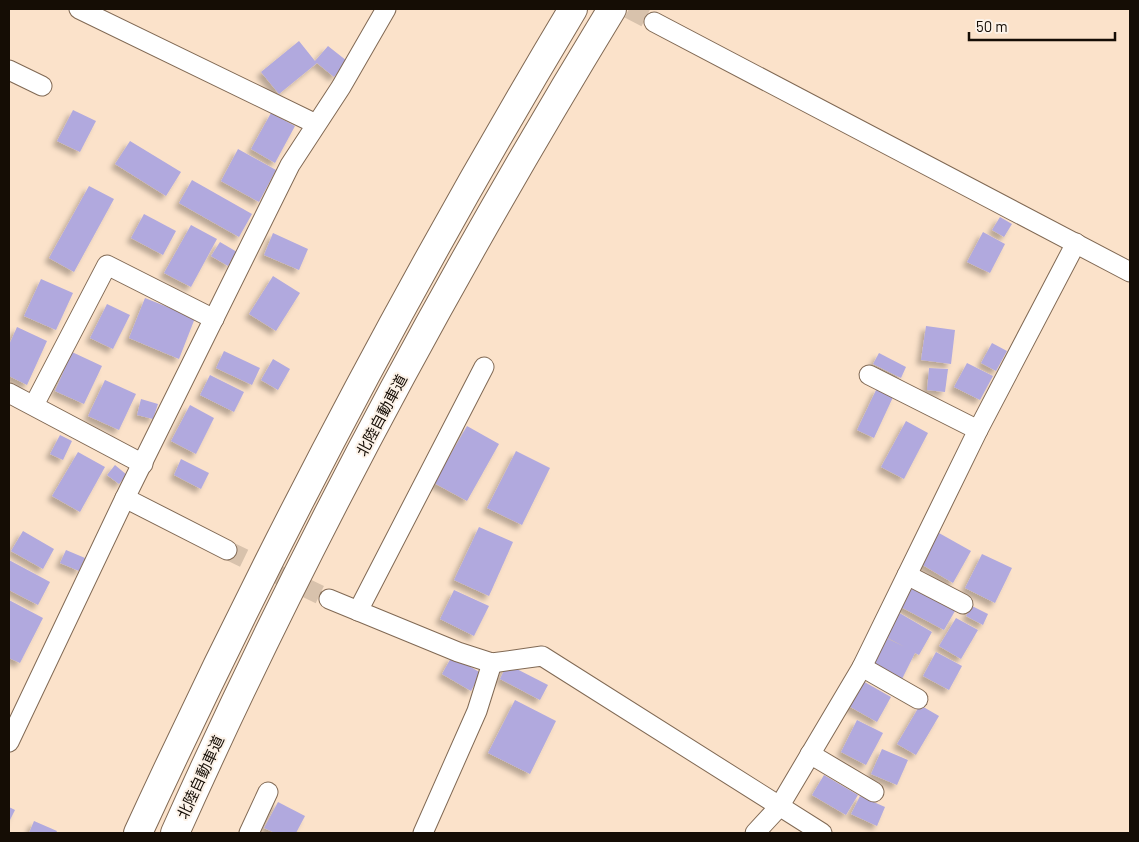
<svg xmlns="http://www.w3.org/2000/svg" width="1139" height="842" font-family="Barlow,'Noto Sans JP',sans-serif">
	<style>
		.building { fill: #b1a9de; filter: url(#shadow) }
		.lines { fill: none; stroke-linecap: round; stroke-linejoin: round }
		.minor-tunnel { stroke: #d8c2ac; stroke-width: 19; stroke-dasharray: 19 9; stroke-linecap: butt }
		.minor-casing { stroke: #806954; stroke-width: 21 }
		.highway-casing { stroke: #806954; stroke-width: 30 }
		.minor { stroke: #fff; stroke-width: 19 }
		.highway { stroke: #fff; stroke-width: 28 }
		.labels { text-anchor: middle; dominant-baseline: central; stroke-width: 4; stroke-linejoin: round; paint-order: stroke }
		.street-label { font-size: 15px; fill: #150d05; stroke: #fcf2e8 }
	</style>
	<defs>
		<filter id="shadow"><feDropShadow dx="-4.5" dy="4.5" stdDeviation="2.5" flood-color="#0004"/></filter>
	</defs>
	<rect width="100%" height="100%" fill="#fbe2ca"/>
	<g class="building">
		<polygon points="299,41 315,61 328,46 347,61 334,77 317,63 279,94 261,72"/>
		<polygon points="73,110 96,121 80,152 57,141"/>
		<polygon points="271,113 295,126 275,163 251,149"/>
		<polygon points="130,141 181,172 166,196 115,164"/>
		<polygon points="238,149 276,170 259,202 221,181"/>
		<polygon points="192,180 252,214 239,237 179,203"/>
		<polygon points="89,186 114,199 74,272 49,258"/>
		<polygon points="144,214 176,231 163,255 131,238"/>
		<polygon points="1000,217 1012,224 1004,237 992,230"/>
		<polygon points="191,225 217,239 191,287 164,273"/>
		<polygon points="983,232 1005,244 990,273 967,262"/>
		<polygon points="273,233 308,249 299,270 264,255"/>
		<polygon points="220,242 237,252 228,266 211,256"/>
		<polygon points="273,276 300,293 276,331 249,314"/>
		<polygon points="41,279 73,293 56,330 24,316"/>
		<polygon points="145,298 195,318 179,359 129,338"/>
		<polygon points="107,304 130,315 113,349 90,338"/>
		<polygon points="926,326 955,330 951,364 921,360"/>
		<polygon points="17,327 47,341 27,385 9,376 9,345"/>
		<polygon points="992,343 1007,351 996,371 981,363"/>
		<polygon points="224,351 260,368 252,385 216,368"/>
		<polygon points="72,352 102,366 84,404 55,391"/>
		<polygon points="879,353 906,367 901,378 873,364"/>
		<polygon points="273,359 290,369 278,390 261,380"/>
		<polygon points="967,363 993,376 980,400 954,387"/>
		<polygon points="929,368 948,369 945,392 927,390"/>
		<polygon points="210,375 244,392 234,412 200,395"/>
		<polygon points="105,380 136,394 119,430 88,416"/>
		<polygon points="877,388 894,395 874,438 857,430"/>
		<polygon points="141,399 158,404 153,419 137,415"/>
		<polygon points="190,405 214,418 196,454 171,441"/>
		<polygon points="906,421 928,433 904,479 881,467"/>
		<polygon points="467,426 499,444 467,501 434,483"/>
		<polygon points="60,435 72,441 63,460 50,454"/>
		<polygon points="516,451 550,468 522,525 487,508"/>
		<polygon points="78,452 105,467 80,512 52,496"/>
		<polygon points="181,459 209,473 201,489 174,475"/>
		<polygon points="115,465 127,475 119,484 107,475"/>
		<polygon points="479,527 513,542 489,596 454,580"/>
		<polygon points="23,531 54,549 43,569 11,551"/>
		<polygon points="939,533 971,551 953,583 921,564"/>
		<polygon points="66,550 85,558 79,571 60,563"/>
		<polygon points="982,554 1012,568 995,603 965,588"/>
		<polygon points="9,560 50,582 38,605 9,590"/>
		<polygon points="910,587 955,611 944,630 899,606"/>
		<polygon points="454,590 489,606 474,636 440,619"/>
		<polygon points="9,600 43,618 20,663 9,658"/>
		<polygon points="972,606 988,614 983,625 966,616"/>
		<polygon points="896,611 932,632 919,655 915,653 900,683 870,668 886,638 905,647 882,635"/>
		<polygon points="956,618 978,630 961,659 939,646"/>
		<polygon points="936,652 962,666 949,690 923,676"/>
		<polygon points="452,656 481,673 471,691 442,674"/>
		<polygon points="507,664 548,685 540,700 500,679"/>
		<polygon points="861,680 891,697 877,722 847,705"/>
		<polygon points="515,700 556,721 530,774 488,753"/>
		<polygon points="920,705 939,716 916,755 897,744"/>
		<polygon points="857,720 883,733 866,765 841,752"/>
		<polygon points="882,749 908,760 897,785 871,774"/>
		<polygon points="824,775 858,795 846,815 812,795"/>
		<polygon points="860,796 885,807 877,826 851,814"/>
		<polygon points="278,802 305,816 296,833 275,833 264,828"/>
		<polygon points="9,807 15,810 9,822"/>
		<polygon points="34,821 57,831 56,833 29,833"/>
	</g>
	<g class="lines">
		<g class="minor-tunnel">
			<polyline points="629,9 654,22"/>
			<polyline points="227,550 329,599"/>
		</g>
		<g class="minor-casing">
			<g id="minor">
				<polyline points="79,9 316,124"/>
				<polyline points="654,22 1130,272"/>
				<polyline points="9,70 42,86"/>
				<polyline points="869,375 978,430"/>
				<polyline points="9,393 143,464"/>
				<polyline points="34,405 107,265 214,319"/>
				<polyline points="125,498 227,550"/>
				<polyline points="907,575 963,604"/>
				<polyline points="329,599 458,652 492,663 542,656 822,833"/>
				<polyline points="358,611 484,367"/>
				<polyline points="862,667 918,699"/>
				<polyline points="9,742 125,498 290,165 341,87 386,9"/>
				<polyline points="810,754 874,792"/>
				<polyline points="249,833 268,792"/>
				<polyline points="423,833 477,711 492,663"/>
				<polyline points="755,833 779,807 862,667 978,430 1076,243"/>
			</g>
		</g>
		<g class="highway-casing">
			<g id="highway">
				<path d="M138,833C268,551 413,276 573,9"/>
				<path d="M175,833C302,549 450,275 612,9"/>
			</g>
		</g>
		<use href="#minor" class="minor"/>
		<use href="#highway" class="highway"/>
	</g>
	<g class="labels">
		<g class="street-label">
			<text transform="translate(381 415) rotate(-62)">北陸自動車道</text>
			<text transform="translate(200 777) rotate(-65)">北陸自動車道</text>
		</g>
	</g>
	<rect width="1139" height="842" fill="none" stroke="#150d05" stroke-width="20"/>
	<path d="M969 32v8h146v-8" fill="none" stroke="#150d05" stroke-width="2.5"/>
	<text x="976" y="32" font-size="15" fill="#150d05" stroke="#fcf2e8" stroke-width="4" paint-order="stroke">50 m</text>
</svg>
